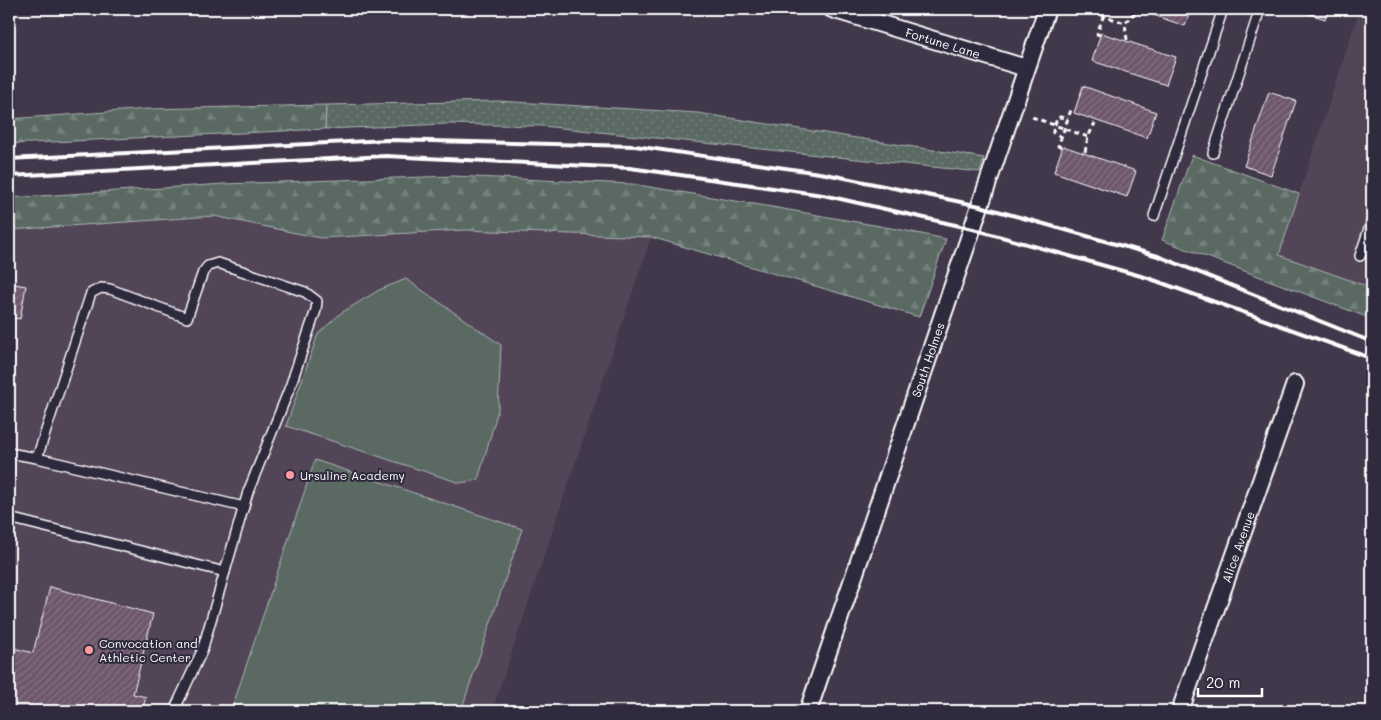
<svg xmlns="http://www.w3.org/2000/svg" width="1381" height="720" font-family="Mali,sans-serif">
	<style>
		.built { fill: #534558 }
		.grass { fill: url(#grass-dots); stroke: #acb5b2 }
		.forest { fill: url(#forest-firs); stroke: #acb5b2 }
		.pitch { fill: #5a6b64; stroke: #acb5b2 }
		.building { fill: url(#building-hatch); stroke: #fff }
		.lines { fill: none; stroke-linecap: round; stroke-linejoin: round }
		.lane-casing { stroke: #fff; stroke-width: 12 }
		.street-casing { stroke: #fff; stroke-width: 20 }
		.path { stroke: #fff; stroke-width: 3; stroke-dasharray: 5 4; stroke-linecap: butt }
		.lane { stroke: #2f2a3d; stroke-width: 9 }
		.street { stroke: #2f2a3d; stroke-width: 16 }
		.rail { stroke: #fff; stroke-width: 4 }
		.poi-dot { fill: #ff9aa2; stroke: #2f2a3d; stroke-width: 2 }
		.labels { text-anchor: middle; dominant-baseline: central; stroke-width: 4; stroke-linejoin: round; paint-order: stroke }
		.street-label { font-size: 12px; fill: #fff; stroke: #2f2a3d }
		.poi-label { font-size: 12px; fill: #fff; stroke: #2f2a3d; text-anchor: start }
	</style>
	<defs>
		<pattern id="grass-dots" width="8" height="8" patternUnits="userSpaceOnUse" patternTransform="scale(1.25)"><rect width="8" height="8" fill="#5a6b64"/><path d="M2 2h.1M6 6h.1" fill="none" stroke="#73817b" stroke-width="1.8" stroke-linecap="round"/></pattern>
		<pattern id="forest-firs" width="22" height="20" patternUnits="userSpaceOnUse" patternTransform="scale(1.25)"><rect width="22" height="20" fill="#5a6b64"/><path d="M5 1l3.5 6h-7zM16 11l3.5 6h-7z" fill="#73817b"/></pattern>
		<pattern id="building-hatch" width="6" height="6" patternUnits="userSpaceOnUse" patternTransform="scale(1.25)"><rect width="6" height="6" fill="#6d576c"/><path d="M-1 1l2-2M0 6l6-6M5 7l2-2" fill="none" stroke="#837082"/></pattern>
	</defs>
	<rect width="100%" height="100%" fill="#42384b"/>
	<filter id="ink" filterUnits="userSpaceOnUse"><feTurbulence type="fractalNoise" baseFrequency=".02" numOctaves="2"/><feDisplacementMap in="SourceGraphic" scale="10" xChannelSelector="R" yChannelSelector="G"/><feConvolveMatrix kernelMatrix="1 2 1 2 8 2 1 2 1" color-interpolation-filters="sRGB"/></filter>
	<g filter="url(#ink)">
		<g class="built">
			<polygon points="1360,9 1372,9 1372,288 1279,255"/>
			<polygon points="214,216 320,238 465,229 651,237 492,711 9,711 9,230"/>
		</g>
		<polygon class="grass" points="498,101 698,113 984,158 980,172 542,126 447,124 325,129 326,105"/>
		<g class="forest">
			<polygon points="326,105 325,129 9,144 9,119 148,109"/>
			<polygon points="1192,155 1299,194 1279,255 1372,288 1372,319 1162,240"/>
			<polygon points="452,176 632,184 772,207 902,230 946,239 919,317 651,237 465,230 320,238 214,216 9,230 9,198 224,184"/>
		</g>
		<g class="pitch">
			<polygon points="406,279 501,345 498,410 478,480 460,483 286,426 318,334 341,313 379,290"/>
			<polygon points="315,460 522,529 461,711 231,711"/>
		</g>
		<g class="building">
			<polygon points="1136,9 1191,9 1185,26"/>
			<polygon points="1298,9 1328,9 1325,19 1297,10"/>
			<polygon points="1101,33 1176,57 1166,85 1092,61"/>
			<polygon points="1083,86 1156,112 1147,138 1074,113"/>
			<polygon points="1269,92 1296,101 1271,175 1244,166"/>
			<polygon points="1063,146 1136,171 1127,197 1054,172"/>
			<polygon points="9,283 26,286 20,319 9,317"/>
			<polygon points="50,587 153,614 133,694 146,697 142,711 9,711 9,647 33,653"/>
		</g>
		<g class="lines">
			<g class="lane-casing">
				<g id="lane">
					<polyline points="1213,153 1260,9"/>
					<polyline points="1154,216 1223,9"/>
					<polyline points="1360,256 1372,220"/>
					<polyline points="9,453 37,458 91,293 101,288 110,289 187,318 203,272 208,266 218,263 305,292 317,301 316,310 290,387 248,492 202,651 174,711"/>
					<polyline points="37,458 244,507"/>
					<polyline points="9,518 225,572"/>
				</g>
			</g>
			<g class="street-casing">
				<g id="street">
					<path id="s1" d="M832,9L1026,68"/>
					<path id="s2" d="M808,711L1047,9"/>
					<path id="s3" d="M1180,711L1295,384"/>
				</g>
			</g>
			<g class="path">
				<polyline points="1084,9 1125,23"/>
				<polyline points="1100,35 1097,34 1106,9"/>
				<polyline points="1127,40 1125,23 1136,11"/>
				<polyline points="1032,117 1088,137"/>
				<polyline points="1062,137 1053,133 1053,131 1057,118 1060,117 1068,119"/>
				<polyline points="1061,147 1058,146 1071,110 1073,111"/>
				<polyline points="1085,152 1088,137 1095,123"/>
			</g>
			<use href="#lane" class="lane"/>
			<use href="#street" class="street"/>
			<g class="rail">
				<polyline points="9,159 388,140 635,146 826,174 980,206 1158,256 1372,342"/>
				<polyline points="9,176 386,156 630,168 823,195 973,229 1148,278 1365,356 1372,359"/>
			</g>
		</g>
	</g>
	<g class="poi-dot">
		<circle cx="290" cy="475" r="5"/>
		<circle cx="89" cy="650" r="5"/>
	</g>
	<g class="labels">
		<g class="street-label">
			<text stroke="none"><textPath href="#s1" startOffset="116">Fortune Lane</textPath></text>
			<text stroke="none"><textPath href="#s2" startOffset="371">South Holmes</textPath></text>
			<text stroke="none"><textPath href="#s3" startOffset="174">Alice Avenue</textPath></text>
		</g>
		<g class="poi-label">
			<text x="300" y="475">Ursuline Academy</text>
			<text x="99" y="643">Convocation and<tspan x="99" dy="14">Athletic Center</tspan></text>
		</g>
	</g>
	<rect width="1381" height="720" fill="none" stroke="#2f2a3d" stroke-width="30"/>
	<rect x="15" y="15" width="1351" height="690" fill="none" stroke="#fff" stroke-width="2" filter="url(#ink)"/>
	<path d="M1198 688v8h64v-8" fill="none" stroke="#ffffff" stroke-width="2.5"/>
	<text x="1206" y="688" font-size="15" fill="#ffffff" stroke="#2f2a3d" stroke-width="4" paint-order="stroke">20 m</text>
</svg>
